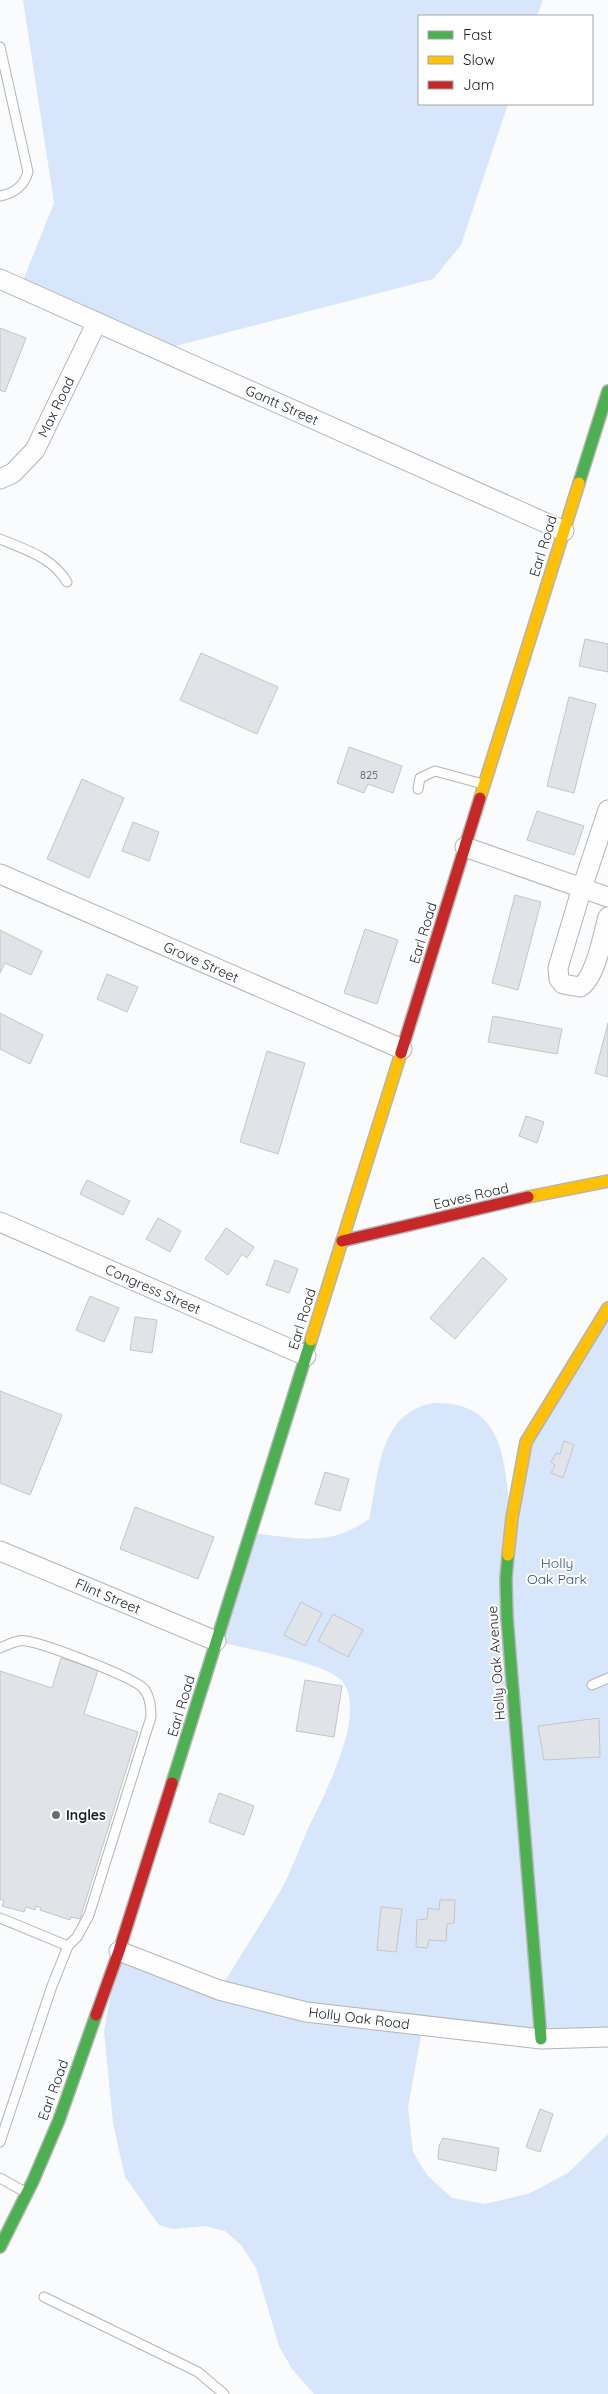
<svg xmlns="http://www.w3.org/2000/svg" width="608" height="2394" font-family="Quicksand,sans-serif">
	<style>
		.green { fill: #d8e6fb }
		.building { fill: #e0e4e8; stroke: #c4c5c8 }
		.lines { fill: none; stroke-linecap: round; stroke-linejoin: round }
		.lane-casing { stroke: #b2b4b6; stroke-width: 11 }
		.street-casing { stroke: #b2b4b6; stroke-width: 21 }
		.fast-casing { stroke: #b2b4b6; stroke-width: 14 }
		.slow-casing { stroke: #b2b4b6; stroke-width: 14 }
		.jam-casing { stroke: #b2b4b6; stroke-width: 14 }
		.lane { stroke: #fefeff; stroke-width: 9 }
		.street { stroke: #fefeff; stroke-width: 19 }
		.fast { stroke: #4caf50; stroke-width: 11 }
		.slow { stroke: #ffc107; stroke-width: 11 }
		.jam { stroke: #c62828; stroke-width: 11 }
		.poi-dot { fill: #6a6c6f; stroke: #fff; stroke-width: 2 }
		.labels { text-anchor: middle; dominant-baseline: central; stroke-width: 4; stroke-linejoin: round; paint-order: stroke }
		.number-label { font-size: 11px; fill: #505458 }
		.street-label { font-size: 14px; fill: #1c1f23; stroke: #fff }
		.park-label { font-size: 14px; fill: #2d5390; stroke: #fff }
		.poi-label { font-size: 14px; font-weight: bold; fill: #1c1f23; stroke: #fff; text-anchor: start }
	</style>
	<rect width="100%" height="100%" fill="#fafbfc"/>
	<g class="green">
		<polygon points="23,0 543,0 537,16 419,16 419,104 508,104 461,245 433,279 160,350 20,288 54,203"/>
		<path d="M608,1308V2037L423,2025L408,2107L413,2152L427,2175L452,2198L485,2204L530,2193L568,2173L608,2134V2394H314L292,2369L279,2346L256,2268L241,2245L225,2231L206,2226L173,2229L159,2225L125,2177L113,2123L104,2031L119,1950L219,1990C240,1957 261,1924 281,1890C291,1871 299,1850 307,1831C322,1798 369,1714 342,1681C327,1663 242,1648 216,1641L251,1533C297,1538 328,1548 369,1519C376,1489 377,1453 394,1428C404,1413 421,1403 439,1403C506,1404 504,1465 511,1516L519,1467Z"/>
	</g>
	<g class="building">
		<polygon points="0,328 26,338 5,392 0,390"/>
		<polygon points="585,639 608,644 608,672 579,666"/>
		<polygon points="201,653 278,687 257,734 180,700"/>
		<polygon points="569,697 596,704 574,793 547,786"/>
		<polygon points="349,747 402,766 393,793 368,784 364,793 337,783"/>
		<polygon points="82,779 124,798 89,878 47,859"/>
		<polygon points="537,811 584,826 574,855 527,840"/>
		<polygon points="133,822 159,832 149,861 122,851"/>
		<polygon points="515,895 541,902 518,990 492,983"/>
		<polygon points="365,929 398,940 377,1004 344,993"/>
		<polygon points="0,930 42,951 31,975 5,963 0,973"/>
		<polygon points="107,974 138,987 127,1012 97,999"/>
		<polygon points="0,1013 43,1035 30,1064 0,1049"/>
		<polygon points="493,1016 562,1029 557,1054 488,1042"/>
		<polygon points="608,1023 608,1077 595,1073"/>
		<polygon points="267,1051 305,1063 278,1154 240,1142"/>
		<polygon points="526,1116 544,1122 537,1143 519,1136"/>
		<polygon points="87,1180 130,1201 123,1215 80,1194"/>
		<polygon points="158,1218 181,1231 170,1252 146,1239"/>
		<polygon points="226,1228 254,1247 247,1258 242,1254 228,1275 205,1259"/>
		<polygon points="483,1257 507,1279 455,1339 430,1318"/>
		<polygon points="275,1260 298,1269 289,1293 266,1285"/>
		<polygon points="90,1296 119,1308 104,1342 76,1330"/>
		<polygon points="135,1317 157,1320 152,1353 130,1350"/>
		<polygon points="0,1391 62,1415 30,1495 0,1483"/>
		<polygon points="564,1441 574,1445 563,1478 551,1473 555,1465 551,1462 556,1453 560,1454"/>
		<polygon points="325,1472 349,1479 340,1511 315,1504"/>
		<polygon points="135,1507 214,1537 198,1579 120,1549"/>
		<polygon points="301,1602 322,1613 305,1646 284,1635"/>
		<polygon points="333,1614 363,1630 348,1657 318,1641"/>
		<polygon points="61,1658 98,1670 84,1714 138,1732 80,1919 71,1917 70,1920 40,1910 41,1908 36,1906 35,1910 26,1907 24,1912 2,1906 4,1901 0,1899 0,1671 52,1688"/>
		<polygon points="305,1680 342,1686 334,1737 296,1731"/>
		<polygon points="599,1718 600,1757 544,1760 538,1726"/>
		<polygon points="219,1793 254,1806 244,1835 209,1822"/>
		<polygon points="440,1900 455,1900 454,1923 447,1924 446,1941 429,1940 427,1948 416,1947 417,1920 427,1919 428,1908 439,1910"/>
		<polygon points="381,1907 402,1909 396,1952 377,1950"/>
		<polygon points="540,2109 553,2114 540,2152 526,2147"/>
		<polygon points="443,2138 499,2148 496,2171 438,2159 439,2146"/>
	</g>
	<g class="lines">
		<g class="lane-casing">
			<g id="lane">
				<path d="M0,47L28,172C24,186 15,193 0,196"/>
				<path d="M0,539C26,550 52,557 67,582"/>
				<polyline points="418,789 420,778 435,771 483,784"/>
				<path d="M0,1648C7,1645 18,1639 26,1641C43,1643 133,1677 143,1688C150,1695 151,1707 151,1717L89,1915L77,1937L68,1946L52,1986L0,2142"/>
				<polyline points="592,1685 608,1678"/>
				<polyline points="0,1918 68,1946"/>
				<polyline points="0,2178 25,2192"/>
				<polyline points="44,2297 198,2372 224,2394"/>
			</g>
		</g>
		<g class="street-casing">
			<g id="street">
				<polyline points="0,279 564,531"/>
				<polyline points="0,479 13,473 35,450 97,322"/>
				<path d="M608,810L582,888L558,968L559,979L563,984L580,987C596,978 603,934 608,917"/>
				<polyline points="465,847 608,897"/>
				<polyline points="0,874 402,1049"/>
				<polyline points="0,1222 306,1356"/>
				<polyline points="0,1551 216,1641"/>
				<polyline points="119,1951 219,1990 306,2012 541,2039 608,2037"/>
			</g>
		</g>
		<g class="fast-casing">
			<g id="fast">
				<polyline points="579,483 608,391"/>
				<polyline points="508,1555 506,1579 507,1617 541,2039"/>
				<polyline points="172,1783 311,1340"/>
				<polyline points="0,2247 33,2181 59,2120 96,2015"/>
			</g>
		</g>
		<g class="slow-casing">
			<g id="slow">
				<polyline points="480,798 579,483"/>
				<polyline points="528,1197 608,1181"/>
				<polyline points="311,1340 401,1053"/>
				<polyline points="508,1555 512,1518 526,1442 608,1308"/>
			</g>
		</g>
		<g class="jam-casing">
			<g id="jam">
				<polyline points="401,1053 480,798"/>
				<polyline points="342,1241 528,1197"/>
				<polyline points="96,2015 119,1951 172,1783"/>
			</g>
		</g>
		<use href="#lane" class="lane"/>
		<use href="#street" class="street"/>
		<use href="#fast" class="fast"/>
		<use href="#slow" class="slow"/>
		<use href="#jam" class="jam"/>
	</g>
	<circle class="poi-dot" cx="56" cy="1815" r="5"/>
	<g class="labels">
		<g class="number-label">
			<text x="369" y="775">825</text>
		</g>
		<g class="street-label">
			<text transform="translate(282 405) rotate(24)">Gantt Street</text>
			<text transform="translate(56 407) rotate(-64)">Max Road</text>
			<text transform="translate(543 546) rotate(-73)">Earl Road</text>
			<text transform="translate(423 933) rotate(-73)">Earl Road</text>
			<text transform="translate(201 962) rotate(24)">Grove Street</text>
			<text transform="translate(471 1196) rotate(-13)">Eaves Road</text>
			<text transform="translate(153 1289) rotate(24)">Congress Street</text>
			<text transform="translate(302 1319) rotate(-73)">Earl Road</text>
			<text transform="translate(108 1596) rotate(23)">Flint Street</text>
			<text transform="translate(496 1663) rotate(-94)">Holly Oak Avenue</text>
			<text transform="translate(181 1706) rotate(-73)">Earl Road</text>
			<text transform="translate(359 2018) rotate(7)">Holly Oak Road</text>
			<text transform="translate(53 2090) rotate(-70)">Earl Road</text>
		</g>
		<g class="park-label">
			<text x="557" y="1563">Holly<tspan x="557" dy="16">Oak Park</tspan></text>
		</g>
		<g class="poi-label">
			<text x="66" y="1815">Ingles</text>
		</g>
	</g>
	<rect x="418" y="15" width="175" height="90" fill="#ffffff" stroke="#a4a5a7"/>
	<rect x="428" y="31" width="25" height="8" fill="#4caf50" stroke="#a4a5a7"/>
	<text x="463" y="40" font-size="15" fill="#1c1f23">Fast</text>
	<rect x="428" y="56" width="25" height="8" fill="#ffc107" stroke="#a4a5a7"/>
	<text x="463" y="65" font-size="15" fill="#1c1f23">Slow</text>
	<rect x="428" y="81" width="25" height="8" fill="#c62828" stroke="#a4a5a7"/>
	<text x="463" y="90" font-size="15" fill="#1c1f23">Jam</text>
</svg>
